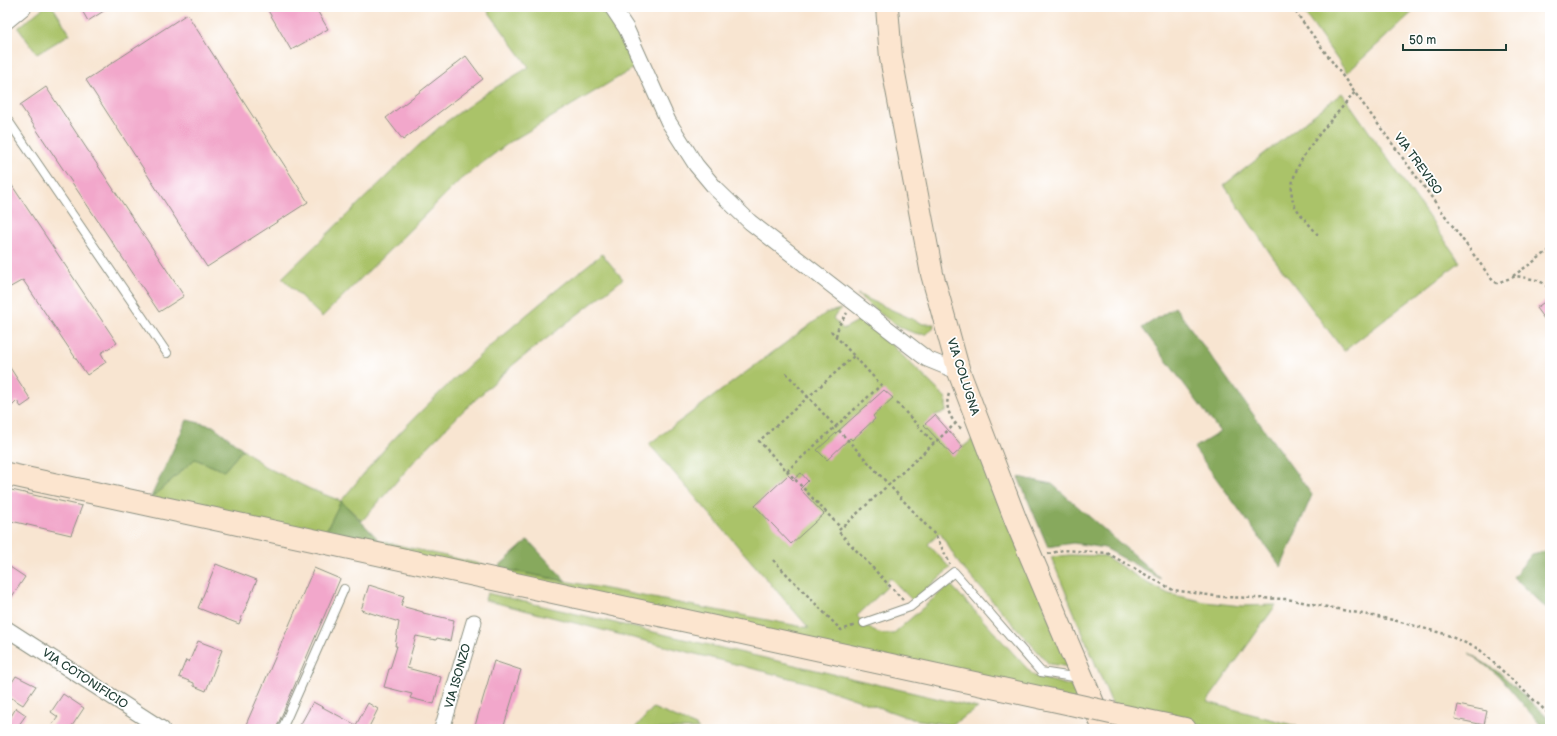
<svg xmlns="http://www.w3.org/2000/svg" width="1557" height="736" font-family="'Balsamiq Sans',sans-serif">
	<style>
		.green { fill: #aac369; stroke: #64804e }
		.forest { fill: #87a95d; stroke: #537348 }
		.building { fill: #f2a7cb }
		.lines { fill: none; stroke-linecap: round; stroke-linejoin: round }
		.lane-casing { stroke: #8c9182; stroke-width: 10 }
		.street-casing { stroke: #8c9182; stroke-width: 17 }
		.secondary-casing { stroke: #8c9182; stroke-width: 24 }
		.path { stroke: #8c9182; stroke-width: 2.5; stroke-dasharray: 3 3; stroke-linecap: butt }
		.lane { stroke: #fff; stroke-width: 8 }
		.street { stroke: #fff; stroke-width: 15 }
		.secondary { stroke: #fce5cf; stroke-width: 22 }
		.secondary-bridge-casing { stroke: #8c9182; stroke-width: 24; stroke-linecap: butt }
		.secondary-bridge { stroke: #fce5cf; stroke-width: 22 }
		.labels { text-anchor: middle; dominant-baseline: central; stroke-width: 3.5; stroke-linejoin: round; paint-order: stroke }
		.street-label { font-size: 12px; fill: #1f3d34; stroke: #fff }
	</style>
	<rect width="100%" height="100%" fill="#fff"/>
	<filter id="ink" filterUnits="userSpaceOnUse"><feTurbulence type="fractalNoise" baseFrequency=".025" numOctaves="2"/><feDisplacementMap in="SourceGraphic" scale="8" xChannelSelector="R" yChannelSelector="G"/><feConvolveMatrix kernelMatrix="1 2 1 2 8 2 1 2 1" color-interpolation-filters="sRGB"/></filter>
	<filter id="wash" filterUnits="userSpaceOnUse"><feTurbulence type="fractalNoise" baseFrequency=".012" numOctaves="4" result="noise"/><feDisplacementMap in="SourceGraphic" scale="16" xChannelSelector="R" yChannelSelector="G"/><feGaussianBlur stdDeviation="0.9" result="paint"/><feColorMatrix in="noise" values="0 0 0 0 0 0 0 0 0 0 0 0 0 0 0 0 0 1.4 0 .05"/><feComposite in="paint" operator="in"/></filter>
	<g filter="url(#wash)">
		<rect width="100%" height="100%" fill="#f8e5d1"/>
		<g class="green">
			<polygon points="44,7 53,7 70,34 37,54 18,28"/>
			<path d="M485,7H599C615,24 624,47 634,68L510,142L461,179L322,317L282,278L417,147L443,124L488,92L529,67Z"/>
			<polygon points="1300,7 1418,7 1347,73"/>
			<polygon points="1342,93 1460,262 1344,351 1272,256 1224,185"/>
			<path d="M602,254L623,279L514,364L462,412L417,458L362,521L341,501L326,531L380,541L497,568L809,628L649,444L826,313L841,309L833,318L843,329L864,318L946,398V412L935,415L953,438L954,437L963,447L973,439L1071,667L1049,664L960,565L940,533L928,544L950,568L913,601L890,578L885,584L887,587L857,616C870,629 874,635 893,634L950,584L1034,676L1074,687L1082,702L150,499L195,459L224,471L243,449L264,466L310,489L341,501C357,482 373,462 390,443C455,374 527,312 602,254Z"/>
			<path d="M857,294L923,324H934L933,329L926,334C905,337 872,307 857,294Z"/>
			<polygon points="1070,555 1105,556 1147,583 1169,594 1205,602 1242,606 1276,605 1207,702 1307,729 1220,729 1113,706 1051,557"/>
			<polygon points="487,593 978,708 951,725 912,719 809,683 485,600"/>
			<polygon points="653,708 696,726 699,729 634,729"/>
		</g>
		<g class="forest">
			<polygon points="1175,307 1312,495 1281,567 1194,448 1220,432 1142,328"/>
			<polygon points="187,420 213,426 243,449 224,471 195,459 150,499"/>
			<polygon points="1018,477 1052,484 1161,579 1105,548 1073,543 1048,547"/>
			<polygon points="341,501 380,541 326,531"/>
			<polygon points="528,540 566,581 497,568"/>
			<polygon points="1550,550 1550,612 1513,577 1532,554"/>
			<polygon points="1469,653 1501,674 1550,720 1550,729 1544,729 1498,675"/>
		</g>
		<g id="blocks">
			<g class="building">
				<polygon points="80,7 110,7 88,21"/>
				<polygon points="266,7 315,7 328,29 291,50"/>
				<polygon points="187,14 308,202 207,267 86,80"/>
				<polygon points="466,56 483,79 403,140 386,118"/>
				<polygon points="46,87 184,296 159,312 20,105"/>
				<polygon points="7,178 117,343 101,353 106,362 87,375 23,280 7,289"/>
				<polygon points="1550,298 1550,327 1536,308"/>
				<polygon points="7,363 31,400 21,407 17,401 7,411"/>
				<polygon points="884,390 893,398 873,416 875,419 852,440 850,438 827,460 817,450"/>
				<polygon points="935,415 963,447 953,456 924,425"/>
				<polygon points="801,473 808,481 800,489 824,514 791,544 755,506 788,475 793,480"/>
				<polygon points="7,489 82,506 71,535 7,520"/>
				<polygon points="216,564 257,580 239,624 198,608"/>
				<polygon points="7,565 25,577 7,604"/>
				<polygon points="314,568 340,579 276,729 244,729"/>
				<polygon points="369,585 404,596 401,606 423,612 423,613 454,620 450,641 437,638 436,640 416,636 407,668 441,677 434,704 410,698 412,694 384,687 389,669 390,669 397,646 395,646 399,622 361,610"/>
				<polygon points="198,641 222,650 206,691 194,686 194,683 179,677 186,660 189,662"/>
				<polygon points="494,661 521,670 503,729 474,729"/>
				<polygon points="16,676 36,686 23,705 7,695 7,690"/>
				<polygon points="63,694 84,708 70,729 49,729 58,717 51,712"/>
				<polygon points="313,702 356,725 368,703 378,709 368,729 298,729"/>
				<polygon points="1458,705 1487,711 1484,725 1455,719"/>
				<polygon points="16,708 26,715 16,729 7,723"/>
			</g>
		</g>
	</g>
	<g filter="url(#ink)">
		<use href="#blocks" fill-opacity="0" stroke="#8c9182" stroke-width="1"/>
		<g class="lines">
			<g class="lane-casing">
				<g id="lane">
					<polyline points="7,119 167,353"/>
					<polyline points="864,623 910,607 954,572 1041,672 1080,678"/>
					<polyline points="282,729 344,589"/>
				</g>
			</g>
			<g class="street-casing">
				<g id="street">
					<polyline points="612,7 626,28 668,121 696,165 716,189 750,222 927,359 959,372"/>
					<polyline points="7,21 24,7"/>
					<polyline points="7,629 162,729"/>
					<polyline points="442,729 474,622"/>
				</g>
			</g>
			<g class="secondary-casing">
				<g id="secondary">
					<polyline points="887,7 891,58 932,274 959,372 1016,521 1104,729"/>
					<polyline points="7,474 1071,704"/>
					<polyline points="1120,715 1185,729"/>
				</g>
			</g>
			<g class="path">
				<polyline points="1292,7 1493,281 1497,283 1516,276 1537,280 1543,283 1550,289"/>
				<path d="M1318,235C1311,226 1301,216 1295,206C1277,171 1335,118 1355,92"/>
				<polyline points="1513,276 1550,250"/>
				<polyline points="831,331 881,385 787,471 759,441 854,356"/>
				<polyline points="836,336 839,325 847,313"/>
				<polyline points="786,373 936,536 950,564"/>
				<path d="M949,394C944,407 951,422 962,429"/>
				<polyline points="897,403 934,443"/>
				<polyline points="787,471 841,528"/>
				<polyline points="1048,554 1063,550 1107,553 1173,590 1222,597 1287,599 1393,620 1445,634 1479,649 1550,715"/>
				<polyline points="773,560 841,630 856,625"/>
				<polyline points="903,600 838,531 955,424"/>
			</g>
			<use href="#lane" class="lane"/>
			<use href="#street" class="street"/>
			<use href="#secondary" class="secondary"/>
			<g class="secondary-bridge-casing">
				<polyline id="secondary-bridge" points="1071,704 1120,715"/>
			</g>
			<use href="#secondary-bridge" class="secondary-bridge"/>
		</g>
	</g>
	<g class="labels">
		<g class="street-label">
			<text transform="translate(1418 164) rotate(54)">VIA TREVISO</text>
			<text transform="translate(963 377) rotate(72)">VIA COLUGNA</text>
			<text transform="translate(458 676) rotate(-74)">VIA ISONZO</text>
			<text transform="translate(85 679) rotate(33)">VIA COTONIFICIO</text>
		</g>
	</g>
	<rect width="1557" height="736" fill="none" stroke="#fff" stroke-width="24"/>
	<path d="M1403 44v6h103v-6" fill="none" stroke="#1f3d34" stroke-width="2"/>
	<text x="1409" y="44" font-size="12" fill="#1f3d34" stroke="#ffffff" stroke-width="3" paint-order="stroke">50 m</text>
</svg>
